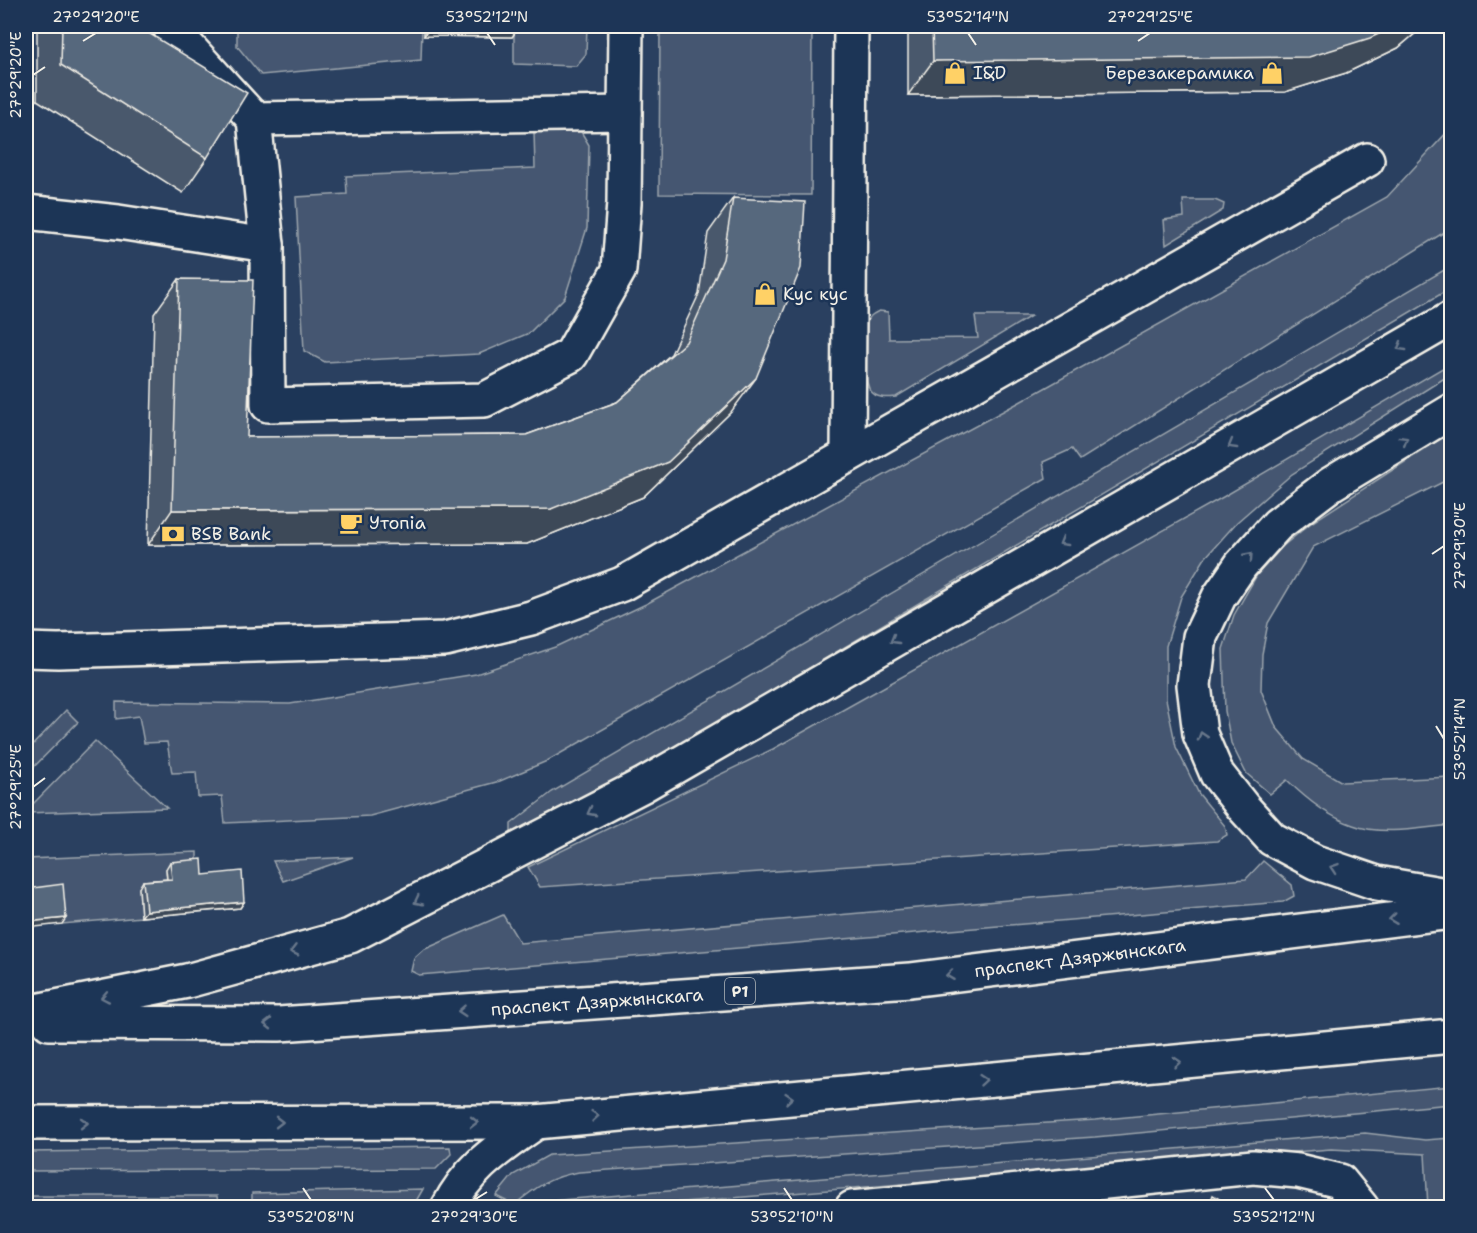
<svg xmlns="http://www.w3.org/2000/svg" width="1477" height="1233" font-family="'Shantell Sans',sans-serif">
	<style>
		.green { fill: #445771; stroke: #9ca4ac; stroke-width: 1.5 }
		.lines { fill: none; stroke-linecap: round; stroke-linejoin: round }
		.minor-casing { stroke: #f4f1e8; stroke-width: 38 }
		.major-casing { stroke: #f4f1e8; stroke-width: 38 }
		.minor { stroke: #1d3557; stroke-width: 33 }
		.major { stroke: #1d3557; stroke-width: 33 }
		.wall { fill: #4a596c; stroke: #f4f1e8; stroke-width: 1.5 }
		.shaded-wall { fill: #3c4858; stroke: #f4f1e8; stroke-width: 1.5 }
		.building { fill: #56677d; stroke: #f4f1e8; stroke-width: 1.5 }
		.oneway { stroke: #68778a }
		.ticks { fill: none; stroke: #f4f1e8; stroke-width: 2 }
		.labels { text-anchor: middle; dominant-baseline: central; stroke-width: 5; stroke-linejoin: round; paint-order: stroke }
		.shield { fill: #1d3557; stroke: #b4b9bc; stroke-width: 1.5 }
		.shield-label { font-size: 16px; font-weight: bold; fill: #f4f1e8 }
		.poi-label { font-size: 18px; fill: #f4f1e8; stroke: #1d3557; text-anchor: start }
		.street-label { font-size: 18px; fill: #f4f1e8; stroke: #1d3557 }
		.neatline { fill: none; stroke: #f4f1e8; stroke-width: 2 }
		.ticks-label { font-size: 15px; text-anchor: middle; fill: #f4f1e8 }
	</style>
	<rect width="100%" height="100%" fill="#2a4060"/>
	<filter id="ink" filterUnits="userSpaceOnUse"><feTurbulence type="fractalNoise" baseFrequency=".0167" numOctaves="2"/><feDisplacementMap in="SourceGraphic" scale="12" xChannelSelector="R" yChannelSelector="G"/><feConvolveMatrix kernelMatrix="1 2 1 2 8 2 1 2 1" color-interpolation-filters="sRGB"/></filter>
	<g filter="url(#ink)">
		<g class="green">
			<polygon points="237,26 422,26 421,60 261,75 237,46"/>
			<polygon points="514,26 587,26 586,54 576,66 514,64"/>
			<polygon points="660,26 812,26 811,195 659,194"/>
			<polygon points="1451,128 1451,228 1080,460 1072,449 1043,462 1046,478 547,761 500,781 370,816 225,823 222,796 198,797 196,772 172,773 167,742 144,743 139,716 116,719 116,702 290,704 476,674 555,647 646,604 1018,403 1387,197"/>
			<polygon points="580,130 589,145 587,228 565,297 529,333 479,354 325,362 304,351 296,197 347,194 346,176 535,168 534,131"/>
			<polygon points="1183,200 1215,200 1224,204 1223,210 1166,245 1164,220 1184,217"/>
			<polygon points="1451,266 1451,288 566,812 511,838 511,824 552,792"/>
			<path d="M879,311L888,312L889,339L978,338L975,316H1031L896,397C887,398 876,399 870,390C864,382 864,335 867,324C868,316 873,314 879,311Z"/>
			<polygon points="1451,363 1451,374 1292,474 1237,522 1205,558 1181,597 1166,646 1166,699 1176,747 1199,794 1225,826 1227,835 1217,841 540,887 528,867 773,749 1223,497"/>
			<path d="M1451,432V478L1313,547L1268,623L1262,654L1261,690L1276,727L1303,759L1342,782L1451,777V825C1422,828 1381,836 1353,825C1327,816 1306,799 1287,780L1270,794L1246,773L1231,743L1225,711L1223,649L1234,615L1257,575L1283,546L1311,523Z"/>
			<polygon points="66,710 78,722 26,775 26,752"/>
			<polygon points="95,741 167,808 26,813 26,811"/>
			<polygon points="197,852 197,865 166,869 167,885 139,888 141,917 62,924 58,891 26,895 26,859"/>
			<polygon points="353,857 283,881 273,861"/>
			<polygon points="1263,861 1292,885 1294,896 1283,902 419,975 411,971 414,958 423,950 503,915 520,943 1246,879"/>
			<path d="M1451,1086V1104L1095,1137L579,1172C550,1177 536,1187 514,1205L496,1196L513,1175L549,1155L1095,1120Z"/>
			<polygon points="1365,1133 1425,1140 1451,1138 1451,1207 1428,1207 1425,1154 1331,1149 621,1207 532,1208 543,1203 560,1200"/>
			<polygon points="450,1147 451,1154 436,1169 26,1171 26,1152"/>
			<polygon points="423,1189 412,1208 26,1207 26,1196 217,1196 218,1204 252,1202 252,1193"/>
		</g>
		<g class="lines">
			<g class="minor-casing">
				<g id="minor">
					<polyline points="169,26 254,119 267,245 268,405 484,400 571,355 619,270 624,203 626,26"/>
					<polyline points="254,119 625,113"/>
					<polyline points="26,212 118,222 267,245"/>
					<polyline points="848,455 851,26"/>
					<polyline points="26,650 58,651 445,639 531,618 622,584 1367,160"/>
					<polyline points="852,1208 1253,1167 1298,1171 1340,1181 1362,1208"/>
				</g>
			</g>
			<g class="major-casing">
				<g id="major">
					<polyline points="1452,411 1331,484 1277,525 1241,565 1219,597 1200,637 1194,685 1200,734 1217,774 1243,807 1272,839 1315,862 1377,883 1452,896"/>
					<polyline points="26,1013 187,981 350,936 643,785 1452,318"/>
					<polyline points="49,1023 279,1024 910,980 1452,912"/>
					<polyline points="26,1123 536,1122 1452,1036"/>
					<path d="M448,1208C469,1166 500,1148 536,1122"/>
				</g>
			</g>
			<use href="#minor" class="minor"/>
			<use href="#major" class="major"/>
		</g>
		<g class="wall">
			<polygon points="37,26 137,26 207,158 183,193 37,100"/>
			<polygon points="424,26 517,26 517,30 512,37 424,36"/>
			<polygon points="908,26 1424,26 1398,48 1346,73 1285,92 908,95"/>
			<polygon points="733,198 731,412 643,497 527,544 148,545 154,314 179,279 247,437 526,435 617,402 671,354 699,294 708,233"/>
			<polygon points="170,862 203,875 244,902 240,908 141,917 139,888 143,881 167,879 166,869"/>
		</g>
		<g class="shaded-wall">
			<polygon points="1396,26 1424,26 1398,48 1346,73 1285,92 908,95 933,61"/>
			<polygon points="428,30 517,30 512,37 424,36"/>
			<polygon points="756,378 731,412 643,497 527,544 148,545 172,510 551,509"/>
			<polygon points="244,902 240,908 141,917 146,911"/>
			<polygon points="66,918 62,924 26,928 26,922"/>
		</g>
		<g class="building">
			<polygon points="62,26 137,26 247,93 207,158 61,65"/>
			<rect x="428" y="26" width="89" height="4"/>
			<polygon points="932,26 1396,26 1370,38 1309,57 933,61"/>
			<polygon points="733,198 805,202 801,268 756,378 668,462 551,509 172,510 179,279 253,280 247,437 526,435 617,402 686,342 723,259"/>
			<polygon points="202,859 203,875 242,871 244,902 146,911 143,881 172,879 170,862"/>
			<polygon points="63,884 66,918 26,922 26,889"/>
			<polygon points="1213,1195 1233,1208 1208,1208"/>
			<polygon points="1130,1201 1153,1204 1160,1208 1116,1208"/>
		</g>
		<defs><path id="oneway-chevron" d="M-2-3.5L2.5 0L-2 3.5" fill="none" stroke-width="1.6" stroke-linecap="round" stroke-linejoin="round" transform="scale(1.5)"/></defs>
		<g class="oneway">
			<use href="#oneway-chevron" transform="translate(1401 347) rotate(150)"/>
			<use href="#oneway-chevron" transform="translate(1404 440) rotate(-31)"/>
			<use href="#oneway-chevron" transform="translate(1232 445) rotate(150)"/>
			<use href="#oneway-chevron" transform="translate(1063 542) rotate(150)"/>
			<use href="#oneway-chevron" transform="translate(1249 556) rotate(-48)"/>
			<use href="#oneway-chevron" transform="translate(894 640) rotate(150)"/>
			<use href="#oneway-chevron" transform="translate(1202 736) rotate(-107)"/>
			<use href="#oneway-chevron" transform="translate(591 812) rotate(152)"/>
			<use href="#oneway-chevron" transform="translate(1334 868) rotate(-161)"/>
			<use href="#oneway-chevron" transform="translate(418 901) rotate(153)"/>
			<use href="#oneway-chevron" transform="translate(1393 919) rotate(173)"/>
			<use href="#oneway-chevron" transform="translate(294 951) rotate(165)"/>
			<use href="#oneway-chevron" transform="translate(950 975) rotate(173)"/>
			<use href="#oneway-chevron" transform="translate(105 997) rotate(169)"/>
			<use href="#oneway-chevron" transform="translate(462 1011) rotate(176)"/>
			<use href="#oneway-chevron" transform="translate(268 1024) rotate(-180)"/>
			<use href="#oneway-chevron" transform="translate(1177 1062) rotate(-5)"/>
			<use href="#oneway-chevron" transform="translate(983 1080) rotate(-5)"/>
			<use href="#oneway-chevron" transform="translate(789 1098) rotate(-5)"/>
			<use href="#oneway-chevron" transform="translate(595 1116) rotate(-5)"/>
			<use href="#oneway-chevron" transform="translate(279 1122)"/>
			<use href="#oneway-chevron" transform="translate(474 1122)"/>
			<use href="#oneway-chevron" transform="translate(84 1123)"/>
		</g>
	</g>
	<path class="ticks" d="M487,33L495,45M968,33L976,45M83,41L96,33M1138,41L1150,33M33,75L45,67M1432,554L1444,546M1436,726L1444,739M33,787L45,778M303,1188L311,1200M784,1188L792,1200M1265,1188L1274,1200M474,1200L487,1192"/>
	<defs>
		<g id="shop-bare" transform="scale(1.8)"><path d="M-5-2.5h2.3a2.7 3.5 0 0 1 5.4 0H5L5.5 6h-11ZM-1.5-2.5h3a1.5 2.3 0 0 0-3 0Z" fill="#ffd166" stroke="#1d3557" stroke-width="2.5" paint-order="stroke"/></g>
		<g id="cafe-bare" transform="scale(1.8)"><path d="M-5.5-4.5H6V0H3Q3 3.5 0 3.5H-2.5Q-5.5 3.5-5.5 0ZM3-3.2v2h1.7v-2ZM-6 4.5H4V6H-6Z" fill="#ffd166" stroke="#1d3557" stroke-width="2.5" paint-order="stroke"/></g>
		<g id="bank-bare" transform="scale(1.8)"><path d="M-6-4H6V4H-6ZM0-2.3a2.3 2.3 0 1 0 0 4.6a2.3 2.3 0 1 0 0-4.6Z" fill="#ffd166" stroke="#1d3557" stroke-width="2.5" paint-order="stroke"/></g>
	</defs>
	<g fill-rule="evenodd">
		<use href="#shop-bare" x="955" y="73"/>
		<use href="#shop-bare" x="1272" y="73"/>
		<use href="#shop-bare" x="765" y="294"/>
		<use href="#cafe-bare" x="351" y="523"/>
		<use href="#bank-bare" x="173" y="534"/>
	</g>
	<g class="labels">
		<rect class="shield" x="725" y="978" width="30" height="26" rx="4.5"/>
		<g class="shield-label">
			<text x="740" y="991">Р1</text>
		</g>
		<g class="poi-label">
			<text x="973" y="73">I&amp;D</text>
			<text x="1254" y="73" text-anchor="end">Березакерамика</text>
			<text x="783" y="294">Кус кус</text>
			<text x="369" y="523">Утопiа</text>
			<text x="191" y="534">BSB Bank</text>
		</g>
		<g class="street-label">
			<text transform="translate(1080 958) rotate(-7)">праспект Дзяржынскага</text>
			<text transform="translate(597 1002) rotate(-4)">праспект Дзяржынскага</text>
		</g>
	</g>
	<rect width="1477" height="1233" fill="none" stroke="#1d3557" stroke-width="66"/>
	<rect x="33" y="33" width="1411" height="1167" class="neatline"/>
	<g class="ticks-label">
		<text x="96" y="22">27°29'20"E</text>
		<text x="487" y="22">53°52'12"N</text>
		<text x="968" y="22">53°52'14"N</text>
		<text x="1150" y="22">27°29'25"E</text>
		<text transform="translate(16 75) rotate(-90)" y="5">27°29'20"E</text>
		<text transform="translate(1460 546) rotate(-90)" y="5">27°29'30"E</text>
		<text transform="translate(1460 739) rotate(-90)" y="5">53°52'14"N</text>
		<text transform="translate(16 787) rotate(-90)" y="5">27°29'25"E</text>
		<text x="311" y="1222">53°52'08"N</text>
		<text x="474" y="1222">27°29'30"E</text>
		<text x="792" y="1222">53°52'10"N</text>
		<text x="1274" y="1222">53°52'12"N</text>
	</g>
</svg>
